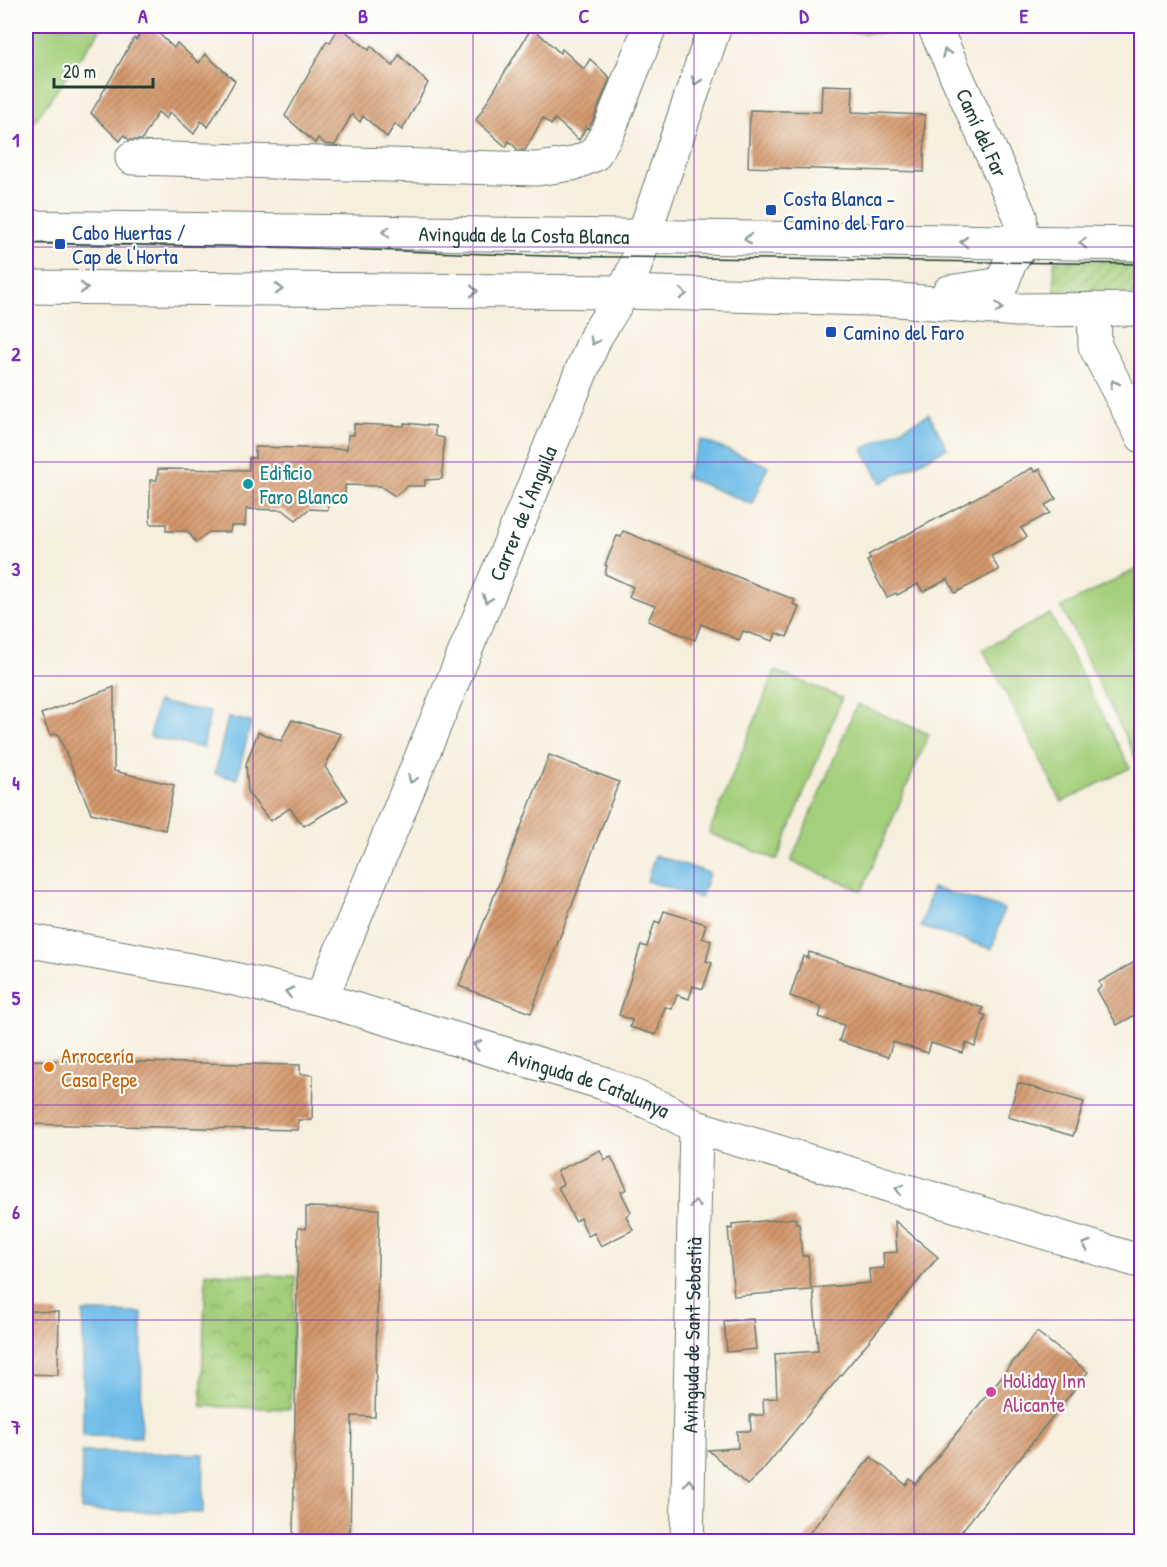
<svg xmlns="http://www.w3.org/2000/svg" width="1167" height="1567" font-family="'Patrick Hand',sans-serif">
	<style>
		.park { fill: url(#park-crowns); stroke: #628658; stroke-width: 1.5 }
		.garden { fill: url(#garden-furrows); stroke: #628658; stroke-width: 1.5 }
		.pitch { fill: #a4cf7b; stroke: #628658; stroke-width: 1.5 }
		.water { fill: #6dbce8; stroke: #467c8e; stroke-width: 1.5 }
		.building { fill: url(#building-hatch) }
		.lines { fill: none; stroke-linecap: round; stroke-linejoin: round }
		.minor-casing { stroke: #6b7b70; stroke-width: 35 }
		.minor { stroke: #fff; stroke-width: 33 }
		.tram { stroke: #1f3d34; stroke-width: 1.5 }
		.oneway { stroke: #8f9e9a }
		.grid { fill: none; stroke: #7b2cbf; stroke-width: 1.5; stroke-opacity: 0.55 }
		.transit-dot { fill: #1a4fb4; stroke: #fdfcf7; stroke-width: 2 }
		.culture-dot { fill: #0f9aa8; stroke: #fdfcf7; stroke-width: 2 }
		.food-dot { fill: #e8710a; stroke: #fdfcf7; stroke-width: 2 }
		.hotel-dot { fill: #d1479c; stroke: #fdfcf7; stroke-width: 2 }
		.labels { text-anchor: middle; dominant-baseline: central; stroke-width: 4.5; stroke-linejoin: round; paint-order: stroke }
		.street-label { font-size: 21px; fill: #1f3d34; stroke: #fdfcf7 }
		.transit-label { font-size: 21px; fill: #164399; stroke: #fdfcf7; text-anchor: start }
		.culture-label { font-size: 21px; fill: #0d838f; stroke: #fdfcf7; text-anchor: start }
		.food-label { font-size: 21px; fill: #c56008; stroke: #fdfcf7; text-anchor: start }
		.hotel-label { font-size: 21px; fill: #b23c85; stroke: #fdfcf7; text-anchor: start }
		.neatline { fill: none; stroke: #7b2cbf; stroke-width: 2 }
		.grid-label { font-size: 20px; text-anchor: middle; font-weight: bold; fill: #7b2cbf }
	</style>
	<defs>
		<pattern id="park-crowns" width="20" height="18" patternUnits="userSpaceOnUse" patternTransform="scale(1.5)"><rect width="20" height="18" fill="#a4cf7b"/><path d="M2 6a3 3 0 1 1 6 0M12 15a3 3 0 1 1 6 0" fill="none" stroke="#85a966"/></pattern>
		<pattern id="garden-furrows" width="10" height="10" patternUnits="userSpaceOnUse" patternTransform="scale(1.5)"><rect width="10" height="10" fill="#a4cf7b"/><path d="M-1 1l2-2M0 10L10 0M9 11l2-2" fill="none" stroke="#85a966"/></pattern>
		<pattern id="building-hatch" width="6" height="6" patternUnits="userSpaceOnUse" patternTransform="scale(1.5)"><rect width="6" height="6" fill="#d4986c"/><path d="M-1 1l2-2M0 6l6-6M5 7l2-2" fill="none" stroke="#ab7d5a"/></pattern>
	</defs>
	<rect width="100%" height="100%" fill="#fdfcf7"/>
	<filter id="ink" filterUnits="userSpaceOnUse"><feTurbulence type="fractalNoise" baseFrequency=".0167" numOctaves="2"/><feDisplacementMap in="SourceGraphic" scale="12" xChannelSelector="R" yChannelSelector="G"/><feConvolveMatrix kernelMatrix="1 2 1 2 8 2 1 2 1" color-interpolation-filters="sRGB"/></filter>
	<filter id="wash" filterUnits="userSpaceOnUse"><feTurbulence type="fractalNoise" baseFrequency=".008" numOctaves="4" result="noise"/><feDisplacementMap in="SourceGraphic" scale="24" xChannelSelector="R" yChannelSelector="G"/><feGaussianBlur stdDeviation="1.35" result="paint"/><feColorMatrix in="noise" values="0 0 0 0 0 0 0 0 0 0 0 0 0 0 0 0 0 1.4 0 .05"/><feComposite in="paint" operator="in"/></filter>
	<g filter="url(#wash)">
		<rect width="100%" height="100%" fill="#f7efde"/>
		<g class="park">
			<polygon points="745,26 911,26 915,34 743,30"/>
			<polygon points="206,1273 295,1276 290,1409 201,1406"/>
		</g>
		<polygon class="garden" points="1054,261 1141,262 1141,295 1055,294"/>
		<g class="pitch">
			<polygon points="26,26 103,26 26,133"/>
			<polygon points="1141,567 1142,763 1139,764 1061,607"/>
			<polygon points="1050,614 1130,768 1062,802 983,649"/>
			<polygon points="775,671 842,698 777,860 709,833"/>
			<polygon points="857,704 929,734 862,891 791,861"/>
		</g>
		<g class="water">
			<polygon points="929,414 947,448 881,483 863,449"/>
			<polygon points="701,440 768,466 752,504 685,477"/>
			<polygon points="157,702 210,712 203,748 150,737"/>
			<polygon points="228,717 251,722 237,779 215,774"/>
			<polygon points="655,855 709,873 701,898 647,881"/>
			<polygon points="932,888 1004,909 992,949 921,927"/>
			<polygon points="83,1312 142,1313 141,1437 83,1436"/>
			<polygon points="82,1452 204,1454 203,1513 81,1510"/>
		</g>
		<g id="blocks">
			<g class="building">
				<polygon points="145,26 151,26 174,48 177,43 199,63 205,54 235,81 208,127 201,121 194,134 170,112 166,119 158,112 142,140 129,140 124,135 120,141 91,113 134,38 136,40"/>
				<polygon points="339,26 369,50 371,46 393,66 399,55 428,83 402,130 395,124 387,137 363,116 360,122 352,114 335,145 325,144 318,138 315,143 285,116 327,41 330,43"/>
				<polygon points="532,27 560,53 562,49 584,69 590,59 610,78 592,122 588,129 586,127 579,140 555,119 551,125 543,118 525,150 518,150 509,141 506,147 476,120"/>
				<polygon points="822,85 853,86 852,112 925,115 924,172 748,167 750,110 821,112"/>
				<polygon points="404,423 435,426 435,436 444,438 442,479 425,480 425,486 407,486 395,496 380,486 345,485 345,503 328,503 328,510 309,509 296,520 283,510 246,509 245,526 231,526 230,532 209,532 196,542 187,531 166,531 166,524 150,524 150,480 157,480 158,469 249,470 249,458 255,458 255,447 347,449 348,435 354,435 354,424 404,426"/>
				<polygon points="1032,468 1035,472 1040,469 1056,499 1045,505 1050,513 1021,528 1027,537 991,556 999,570 955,593 948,579 923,592 918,584 897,595 896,593 887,597 867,561 871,559 868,555"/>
				<polygon points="623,531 795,600 793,604 799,607 787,637 776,633 773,641 743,631 739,640 701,624 695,640 648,621 655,606 629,597 633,587 605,574 607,566 605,565 617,536 621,537"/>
				<polygon points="114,687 114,771 174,785 165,830 91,813 58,734 50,735 41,714"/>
				<polygon points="292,720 341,734 325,767 348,800 304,826 290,808 270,821 248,793 246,764 258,732 281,741"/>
				<polygon points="549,755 619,782 531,1013 459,986"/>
				<polygon points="664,911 706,924 702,938 711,941 706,961 712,963 703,989 693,986 689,999 677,995 672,1009 665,1007 656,1035 630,1027 632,1020 619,1015 641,945 647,947 655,921 660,923"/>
				<polygon points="809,952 983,1008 981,1014 986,1016 975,1047 966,1043 963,1053 931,1043 928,1053 893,1042 888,1057 839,1041 844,1025 819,1017 822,1007 790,996 803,956 808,958"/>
				<polygon points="1142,958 1142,1011 1117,1025 1097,990 1101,987 1099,982"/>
				<polygon points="26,1060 300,1065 300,1074 313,1075 312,1120 298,1120 298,1130 26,1124"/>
				<polygon points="1018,1083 1084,1102 1073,1136 1008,1117"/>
				<polygon points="600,1150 605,1160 611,1157 627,1189 621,1192 631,1212 626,1216 633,1230 601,1246 594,1233 588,1236 580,1218 575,1221 558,1187 563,1184 557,1171"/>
				<polygon points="306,1207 379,1209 375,1417 352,1416 350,1542 293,1542 298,1228 306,1229"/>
				<polygon points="795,1218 796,1223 799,1223 802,1256 808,1256 811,1290 734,1296 728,1228 732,1229 732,1224"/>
				<polygon points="895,1221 938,1257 761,1472 747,1485 708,1450 738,1448 737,1431 751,1431 750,1415 764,1415 763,1399 777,1398 775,1354 818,1351 813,1288 870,1283 869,1269 884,1268 883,1253 897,1252"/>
				<polygon points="26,1311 59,1312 58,1375 26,1374"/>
				<polygon points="753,1319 756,1349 727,1352 724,1321"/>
				<polygon points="1037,1332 1088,1372 953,1542 802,1542 871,1457 906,1485 910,1479 916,1484"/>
			</g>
		</g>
	</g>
	<g filter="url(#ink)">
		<use href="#blocks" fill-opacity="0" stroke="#6b7b70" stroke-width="1.5"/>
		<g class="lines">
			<g class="minor-casing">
				<g id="minor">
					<path id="s1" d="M934,26L1020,216L1023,243"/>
					<polyline points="132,158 537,169 572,164 594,155 609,130 650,26"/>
					<path id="s2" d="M26,227L1142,244"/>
					<polyline points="26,287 624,292 899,300 1017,310 1142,309"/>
					<polyline points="949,292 1002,284 1010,262 1023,243"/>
					<polyline points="1094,309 1095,346 1142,436"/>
					<path id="s3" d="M26,940L217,975L321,999L603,1083L664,1109L696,1127L1142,1262"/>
					<path id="s4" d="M321,999L596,336C616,304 637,275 643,237L715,26"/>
					<path id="s5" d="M687,1542L696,1127"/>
				</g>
			</g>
			<use href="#minor" class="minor"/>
			<polyline class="tram" points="26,243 281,247 546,256 1142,264"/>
		</g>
		<defs><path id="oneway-chevron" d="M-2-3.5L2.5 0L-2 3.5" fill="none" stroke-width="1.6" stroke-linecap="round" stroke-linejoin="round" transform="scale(1.5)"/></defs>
		<g class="oneway">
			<use href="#oneway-chevron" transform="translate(946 53) rotate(-114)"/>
			<use href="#oneway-chevron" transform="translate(696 81) rotate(109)"/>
			<use href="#oneway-chevron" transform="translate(386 232) rotate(-179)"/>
			<use href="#oneway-chevron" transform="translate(748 239) rotate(-179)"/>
			<use href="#oneway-chevron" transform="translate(964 242) rotate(-179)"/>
			<use href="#oneway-chevron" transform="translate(1083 243) rotate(-179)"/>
			<use href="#oneway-chevron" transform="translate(84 288)"/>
			<use href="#oneway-chevron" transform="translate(279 289)"/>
			<use href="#oneway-chevron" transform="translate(474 291) rotate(1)"/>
			<use href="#oneway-chevron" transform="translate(683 294) rotate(2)"/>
			<use href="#oneway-chevron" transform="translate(999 308) rotate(5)"/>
			<use href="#oneway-chevron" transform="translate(594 341) rotate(115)"/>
			<use href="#oneway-chevron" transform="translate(1114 384) rotate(-118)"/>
			<use href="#oneway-chevron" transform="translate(487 599) rotate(112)"/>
			<use href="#oneway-chevron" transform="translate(412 779) rotate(112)"/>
			<use href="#oneway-chevron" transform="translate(289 992) rotate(-167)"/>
			<use href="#oneway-chevron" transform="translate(477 1045) rotate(-164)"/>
			<use href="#oneway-chevron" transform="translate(899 1189) rotate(-163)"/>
			<use href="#oneway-chevron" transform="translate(695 1204) rotate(-89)"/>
			<use href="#oneway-chevron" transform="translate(1086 1245) rotate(-163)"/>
			<use href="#oneway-chevron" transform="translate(689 1483) rotate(-89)"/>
		</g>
	</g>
	<path class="grid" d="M253,26V1542M473,26V1542M694,26V1542M914,26V1542M26,247H1142M26,462H1142M26,676H1142M26,891H1142M26,1105H1142M26,1320H1142"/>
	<g class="transit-dot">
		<rect x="765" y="204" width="12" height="12" rx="3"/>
		<rect x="54" y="238" width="12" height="12" rx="3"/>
		<rect x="825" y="326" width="12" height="12" rx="3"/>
	</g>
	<circle class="culture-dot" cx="248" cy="484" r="6"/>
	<circle class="food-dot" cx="49" cy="1067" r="6"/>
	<circle class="hotel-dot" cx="991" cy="1392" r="6"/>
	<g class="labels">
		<g class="street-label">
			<text stroke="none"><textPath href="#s1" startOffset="117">Camí del Far</textPath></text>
			<text stroke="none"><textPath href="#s2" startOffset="498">Avinguda de la Costa Blanca</textPath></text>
			<text stroke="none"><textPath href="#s4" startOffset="526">Carrer de l'Anguila</textPath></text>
			<text stroke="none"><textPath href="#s3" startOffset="582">Avinguda de Catalunya</textPath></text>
			<text stroke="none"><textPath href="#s5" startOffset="207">Avinguda de Sant Sebastià</textPath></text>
		</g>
		<g class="transit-label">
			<text x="783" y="198">Costa Blanca -<tspan x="783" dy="24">Camino del Faro</tspan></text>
			<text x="72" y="232">Cabo Huertas /<tspan x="72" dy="24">Cap de l'Horta</tspan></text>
			<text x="843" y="332">Camino del Faro</text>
		</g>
		<g class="culture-label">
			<text x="260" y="472">Edificio<tspan x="260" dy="24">Faro Blanco</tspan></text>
		</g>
		<g class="food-label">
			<text x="61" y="1055">Arrocería<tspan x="61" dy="24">Casa Pepe</tspan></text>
		</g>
		<g class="hotel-label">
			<text x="1003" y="1380">Holiday Inn<tspan x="1003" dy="24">Alicante</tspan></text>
		</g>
	</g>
	<rect width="1167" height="1567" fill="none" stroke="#fdfcf7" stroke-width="66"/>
	<path d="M54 78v9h99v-9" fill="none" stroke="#1f3d34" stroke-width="3"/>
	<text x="63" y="78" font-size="18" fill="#1f3d34" stroke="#fdfcf7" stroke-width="4.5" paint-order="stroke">20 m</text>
	<rect x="33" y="33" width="1101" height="1501" class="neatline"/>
	<g class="grid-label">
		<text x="143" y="23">A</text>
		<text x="363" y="23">B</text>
		<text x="584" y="23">C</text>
		<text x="804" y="23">D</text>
		<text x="1024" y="23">E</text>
		<text x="16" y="147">1</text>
		<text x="16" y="361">2</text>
		<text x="16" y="576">3</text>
		<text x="16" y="790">4</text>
		<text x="16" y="1005">5</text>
		<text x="16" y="1219">6</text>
		<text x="16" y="1434">7</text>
	</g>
</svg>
